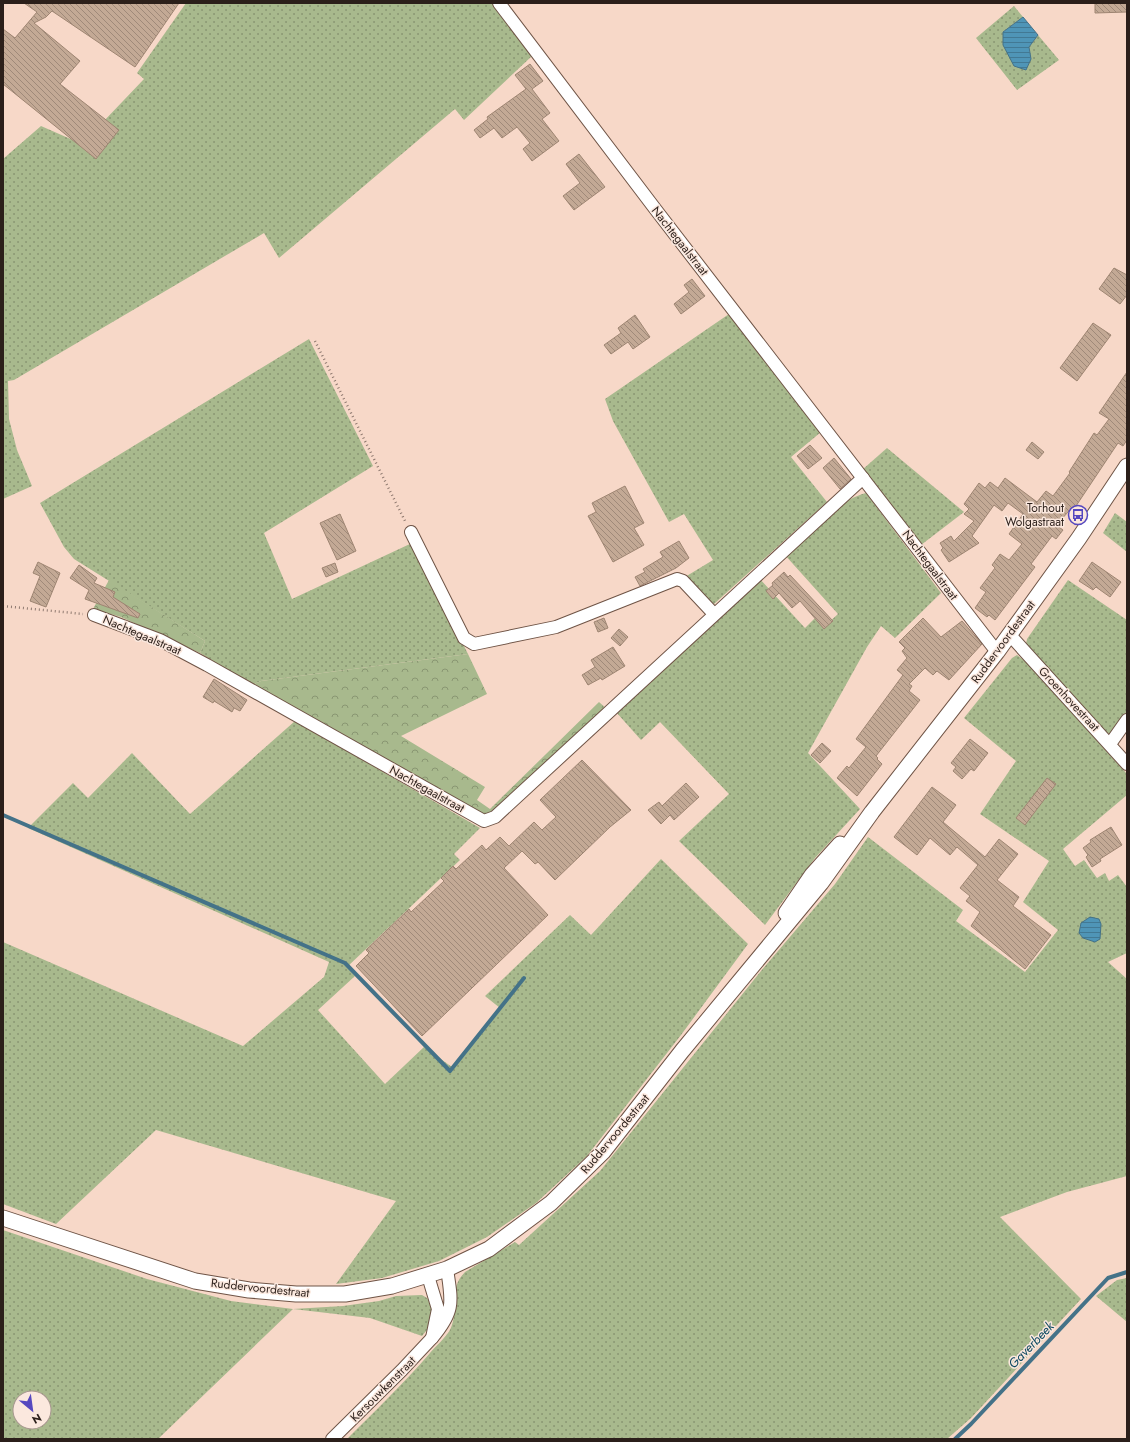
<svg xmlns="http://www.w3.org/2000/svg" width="1130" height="1442" font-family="Jost,sans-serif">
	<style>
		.grass { fill: url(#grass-dots); fill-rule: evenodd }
		.forest { fill: url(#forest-crowns) }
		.water { fill: url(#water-rules); stroke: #447288 }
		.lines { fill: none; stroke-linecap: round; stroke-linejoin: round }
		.stream { stroke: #447288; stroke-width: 4 }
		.building { fill: url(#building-back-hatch); stroke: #9e8572 }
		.minor-casing { stroke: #6f5446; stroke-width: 14 }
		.tertiary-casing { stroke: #6f5446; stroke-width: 17 }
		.path { stroke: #8f7a70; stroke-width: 2.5; stroke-dasharray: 1 3; stroke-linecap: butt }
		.minor { stroke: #fff; stroke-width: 12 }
		.tertiary { stroke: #fff; stroke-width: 15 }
		.labels { text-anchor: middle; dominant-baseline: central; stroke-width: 3; stroke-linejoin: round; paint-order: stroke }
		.street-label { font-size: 12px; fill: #2b1f1a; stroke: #fbe8de }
		.poi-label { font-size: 12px; fill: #2b1f1a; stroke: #fbe8de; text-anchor: end }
		.water-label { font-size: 13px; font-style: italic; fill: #0c4860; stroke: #fbe8de }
	</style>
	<defs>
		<pattern id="grass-dots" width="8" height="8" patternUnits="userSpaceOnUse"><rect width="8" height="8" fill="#a8b98d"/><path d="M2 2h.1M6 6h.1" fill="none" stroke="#899672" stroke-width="1.8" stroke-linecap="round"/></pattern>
		<pattern id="forest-crowns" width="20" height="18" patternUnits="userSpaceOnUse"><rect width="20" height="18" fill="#a8b98d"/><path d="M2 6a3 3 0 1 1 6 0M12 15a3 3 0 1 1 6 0" fill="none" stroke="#899672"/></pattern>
		<pattern id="water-rules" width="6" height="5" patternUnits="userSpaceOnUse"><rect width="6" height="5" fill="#4f95b7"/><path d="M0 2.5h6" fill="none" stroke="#427994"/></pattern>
		<pattern id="building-back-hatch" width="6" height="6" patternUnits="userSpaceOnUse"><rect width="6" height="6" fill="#c3a995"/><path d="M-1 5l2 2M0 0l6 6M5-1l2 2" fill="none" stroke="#9f8979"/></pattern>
	</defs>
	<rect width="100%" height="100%" fill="#f7d8c8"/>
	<g class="grass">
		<polygon points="186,3 492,3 532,56 464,120 455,109 279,258 264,233 14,380 8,381 9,419 17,450 32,486 3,499 3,159 41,126 82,144 144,79 137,73"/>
		<polygon points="1014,6 1023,17 1003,32 1031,59 1029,47 1038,35 1059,60 1017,90 976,38"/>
		<polygon points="729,314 821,432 791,457 827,502 714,604 703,595 685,577 713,560 684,514 669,522 613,421 605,399"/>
		<polygon points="309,339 373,466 264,533 292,599 412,543 468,654 261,681 252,685 200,653 205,641 74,559 64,547 40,503"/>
		<polygon points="887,448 964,512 921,545 862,470"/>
		<path d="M866,493L941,593L895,638L881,626L867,647L808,753L860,809L815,858L765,925L679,841L729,794L660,722L641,740L616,712L759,578L805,628L819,614L827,624L838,614L784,554C808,532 834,502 866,493Z"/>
		<polygon points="1115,513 1127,522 1127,552 1103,533"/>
		<polygon points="1068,580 1127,620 1127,711 1112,734 1106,733 1026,645 1027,639"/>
		<path d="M1017,655L1025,661L1127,774V795L1063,849L1075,866L1084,860L1097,878L1105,873L1109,881L1118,875L1127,887V953L1108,962L1127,979V1176L1067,1192L1000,1217L1081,1299L971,1418L947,1439H347C375,1411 404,1383 430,1353C436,1346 445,1338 450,1330C460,1310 447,1290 465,1272L515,1242L519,1245L600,1171L761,971L835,884L868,837L963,910L956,921L1025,972L1058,930L1023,902L1049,861L980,814L1016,761L964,718L1012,658Z"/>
		<polygon points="295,721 480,828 454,854 460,860 347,967 355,976 318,1010 385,1084 424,1047 452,1067 500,1008 485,996 570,915 591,935 661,859 748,944 681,1035 587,1156 536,1203 487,1237 439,1261 382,1278 336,1284 396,1201 156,1130 56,1224 3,1204 3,942 243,1046 324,977 329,962 28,828 73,783 88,798 132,753 190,814"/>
		<path d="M3,1230L147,1279L231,1301L293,1309L343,1306L379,1301L396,1296L422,1295L427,1298L433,1308L431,1325L422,1336L370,1318L293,1309L158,1439H3ZM20,1398H44V1422H20Z"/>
		<polygon points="1127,1278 1127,1322 1096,1296 1117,1280"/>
	</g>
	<g class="forest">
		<polygon points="109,580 205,641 200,653 121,617 93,609"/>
		<polygon points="468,654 487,694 401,736 485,787 477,800 490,809 599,702 608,710 491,820 252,685 261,681"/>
	</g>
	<g class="water">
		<polygon points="1023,17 1038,35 1029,47 1031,59 1026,70 1014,66 1003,45 1003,32"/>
		<polygon points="1090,917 1099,919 1101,924 1100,939 1095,942 1083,938 1079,933 1081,923"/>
	</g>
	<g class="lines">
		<g class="stream">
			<polyline points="3,815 345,963 450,1071 524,978"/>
			<polyline points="955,1439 971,1424 1108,1278 1127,1272"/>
		</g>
	</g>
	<g class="building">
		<polygon points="24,3 179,3 135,67 52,11 46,17 34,23 80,61 60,84 119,130 96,159 3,84 3,29 15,38 37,12"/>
		<polygon points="1095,3 1127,3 1127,12 1095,13"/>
		<polygon points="530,64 543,81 532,89 550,113 542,119 559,141 532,161 523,149 530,143 517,127 502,138 494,128 480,138 474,130 488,119 487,117 526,89 515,75"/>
		<polygon points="579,154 605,187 574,210 563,196 580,183 566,164"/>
		<polygon points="1114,268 1127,275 1127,295 1120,304 1099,289"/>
		<polygon points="692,279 705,296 681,314 674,304 689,292 684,285"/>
		<polygon points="635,315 650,337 633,349 628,342 611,354 604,345 621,333 618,328"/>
		<polygon points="1093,323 1111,335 1077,381 1060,368"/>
		<polygon points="1127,372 1127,440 1123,446 1118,443 1072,512 1070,510 1056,525 1063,530 1056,539 1052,536 1031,564 1035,567 995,620 989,615 987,617 975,608 986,592 980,588 995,568 992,565 1000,554 1009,560 1022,544 1009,534 1023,514 1008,503 1002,511 994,505 972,536 979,543 949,562 941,550 943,548 940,543 951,536 954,541 974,521 964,514 969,509 964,504 979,483 985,488 990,482 998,488 1005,478 1037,502 1046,491 1053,496 1070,473 1069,472 1094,433 1097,435 1109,419 1099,413"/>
		<polygon points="1032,442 1044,452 1038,459 1026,450"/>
		<polygon points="810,445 822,458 808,469 797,456"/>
		<polygon points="834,458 851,479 840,489 823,468"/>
		<polygon points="625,486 644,523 634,528 644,545 613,562 588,516 596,512 592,503"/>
		<polygon points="340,514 356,551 337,560 320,523"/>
		<polygon points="679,541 689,558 676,568 640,586 635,577 645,572 643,569 663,557 660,552"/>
		<polygon points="38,562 60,573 46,607 30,601 40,576 33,573"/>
		<polygon points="1092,562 1121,582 1110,597 1096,587 1093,590 1079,581"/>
		<polygon points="335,563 338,572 326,577 322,568"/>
		<polygon points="79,565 97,578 94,583 115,592 113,597 140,614 138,618 85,599 89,590 70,578"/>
		<polygon points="784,572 788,577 790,575 833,621 824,629 800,601 792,608 779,593 773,599 766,591 773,585 772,583"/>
		<polygon points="604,618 608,628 598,632 594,622"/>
		<polygon points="923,618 941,637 962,621 982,644 949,680 937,671 933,675 925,668 909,684 912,686 909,691 920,700 876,756 878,758 877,759 882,764 857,796 837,778 847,766 849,768 866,747 856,739 903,675 897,670 907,658 902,651 905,648 899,642"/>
		<polygon points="619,629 628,637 620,646 611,638"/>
		<polygon points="613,647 625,666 602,680 601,678 588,685 582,675 595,667 591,660"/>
		<polygon points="214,679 247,700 240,711 234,708 232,712 214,701 213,703 203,697"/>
		<polygon points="970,739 988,753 974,771 971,769 962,779 953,771 956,767 951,763"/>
		<polygon points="822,743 831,751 820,763 811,755"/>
		<polygon points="582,760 631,810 610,827 555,880 538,862 535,864 522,851 504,868 548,915 422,1036 356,966 369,953 366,950 409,909 411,912 444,881 441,878 453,866 456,869 482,845 486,850 500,837 509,846 534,822 542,830 556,817 540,800"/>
		<polygon points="1047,778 1056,784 1025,825 1016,818"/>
		<polygon points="686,783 699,797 674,820 670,815 661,824 648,810 659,802 662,806"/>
		<polygon points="932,787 956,805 943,822 985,857 999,839 1018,854 997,880 1019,897 1013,906 1051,935 1025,969 971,926 980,912 966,901 970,896 960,888 978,865 957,847 950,855 930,838 917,855 894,837"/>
		<polygon points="1111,827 1122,845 1100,859 1101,861 1092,867 1086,857 1088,855 1083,848 1091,842 1090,840"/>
	</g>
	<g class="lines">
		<g class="minor-casing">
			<g id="minor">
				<polyline points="499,3 656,210 997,652"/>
				<polyline points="411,532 464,638 474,644 556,627 677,579 683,581 714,614"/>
				<polyline points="94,615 160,640 207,665 484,821 495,817 863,478"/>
				<polyline points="1009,634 1127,764"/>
				<polyline points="1110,744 1127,720"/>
				<path d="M428,1276L438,1309L432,1338C455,1311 452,1302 447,1269"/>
				<polyline points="332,1439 402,1370 432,1338"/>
			</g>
		</g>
		<g class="tertiary-casing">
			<g id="tertiary">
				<polyline points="786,913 812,875 840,844"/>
				<polyline points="3,1218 195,1281 249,1290 296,1294 345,1294 392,1286 447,1269 489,1249 551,1203 603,1152 682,1051 821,883 872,812 997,652 1079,538 1127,466"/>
			</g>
		</g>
		<g class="path">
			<polyline points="315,341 406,523"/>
			<polyline points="3,606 83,614"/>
		</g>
		<use href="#minor" class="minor"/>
		<use href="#tertiary" class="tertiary"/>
	</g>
	<defs>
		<g id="bus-ring" transform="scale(1)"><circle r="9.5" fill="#fbe8de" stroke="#5648bf" stroke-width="1.5"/><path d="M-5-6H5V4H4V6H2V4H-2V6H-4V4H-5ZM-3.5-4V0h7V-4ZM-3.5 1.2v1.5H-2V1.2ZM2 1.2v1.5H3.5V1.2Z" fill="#5648bf"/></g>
	</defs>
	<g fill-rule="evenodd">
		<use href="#bus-ring" x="1078" y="515"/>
	</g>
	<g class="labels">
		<g class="street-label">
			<text transform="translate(680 241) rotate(52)">Nachtegaalstraat</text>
			<text transform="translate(930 565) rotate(53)">Nachtegaalstraat</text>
			<text transform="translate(142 635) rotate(23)">Nachtegaalstraat</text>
			<text transform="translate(1003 642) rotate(-54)">Ruddervoordestraat</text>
			<text transform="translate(1069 699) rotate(47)">Groenhovestraat</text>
			<text transform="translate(427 789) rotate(29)">Nachtegaalstraat</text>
			<text transform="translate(615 1134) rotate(-50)">Ruddervoordestraat</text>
			<text transform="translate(260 1288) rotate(6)">Ruddervoordestraat</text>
			<text transform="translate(383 1389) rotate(-45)">Kersouwkenstraat</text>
		</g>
		<g class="poi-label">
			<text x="1064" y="508">Torhout<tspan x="1064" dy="14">Wolgastraat</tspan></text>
		</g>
		<g class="water-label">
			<text transform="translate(1031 1345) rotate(-46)">Gaverbeek</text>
		</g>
	</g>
	<rect width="1130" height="1442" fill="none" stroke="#2b1f1a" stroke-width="8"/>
	<g transform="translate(32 1410) rotate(151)"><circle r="19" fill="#fbe8de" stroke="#a89890"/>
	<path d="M0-3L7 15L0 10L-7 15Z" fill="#5648bf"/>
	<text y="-6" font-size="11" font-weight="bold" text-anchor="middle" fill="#2b1f1a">N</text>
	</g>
</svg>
